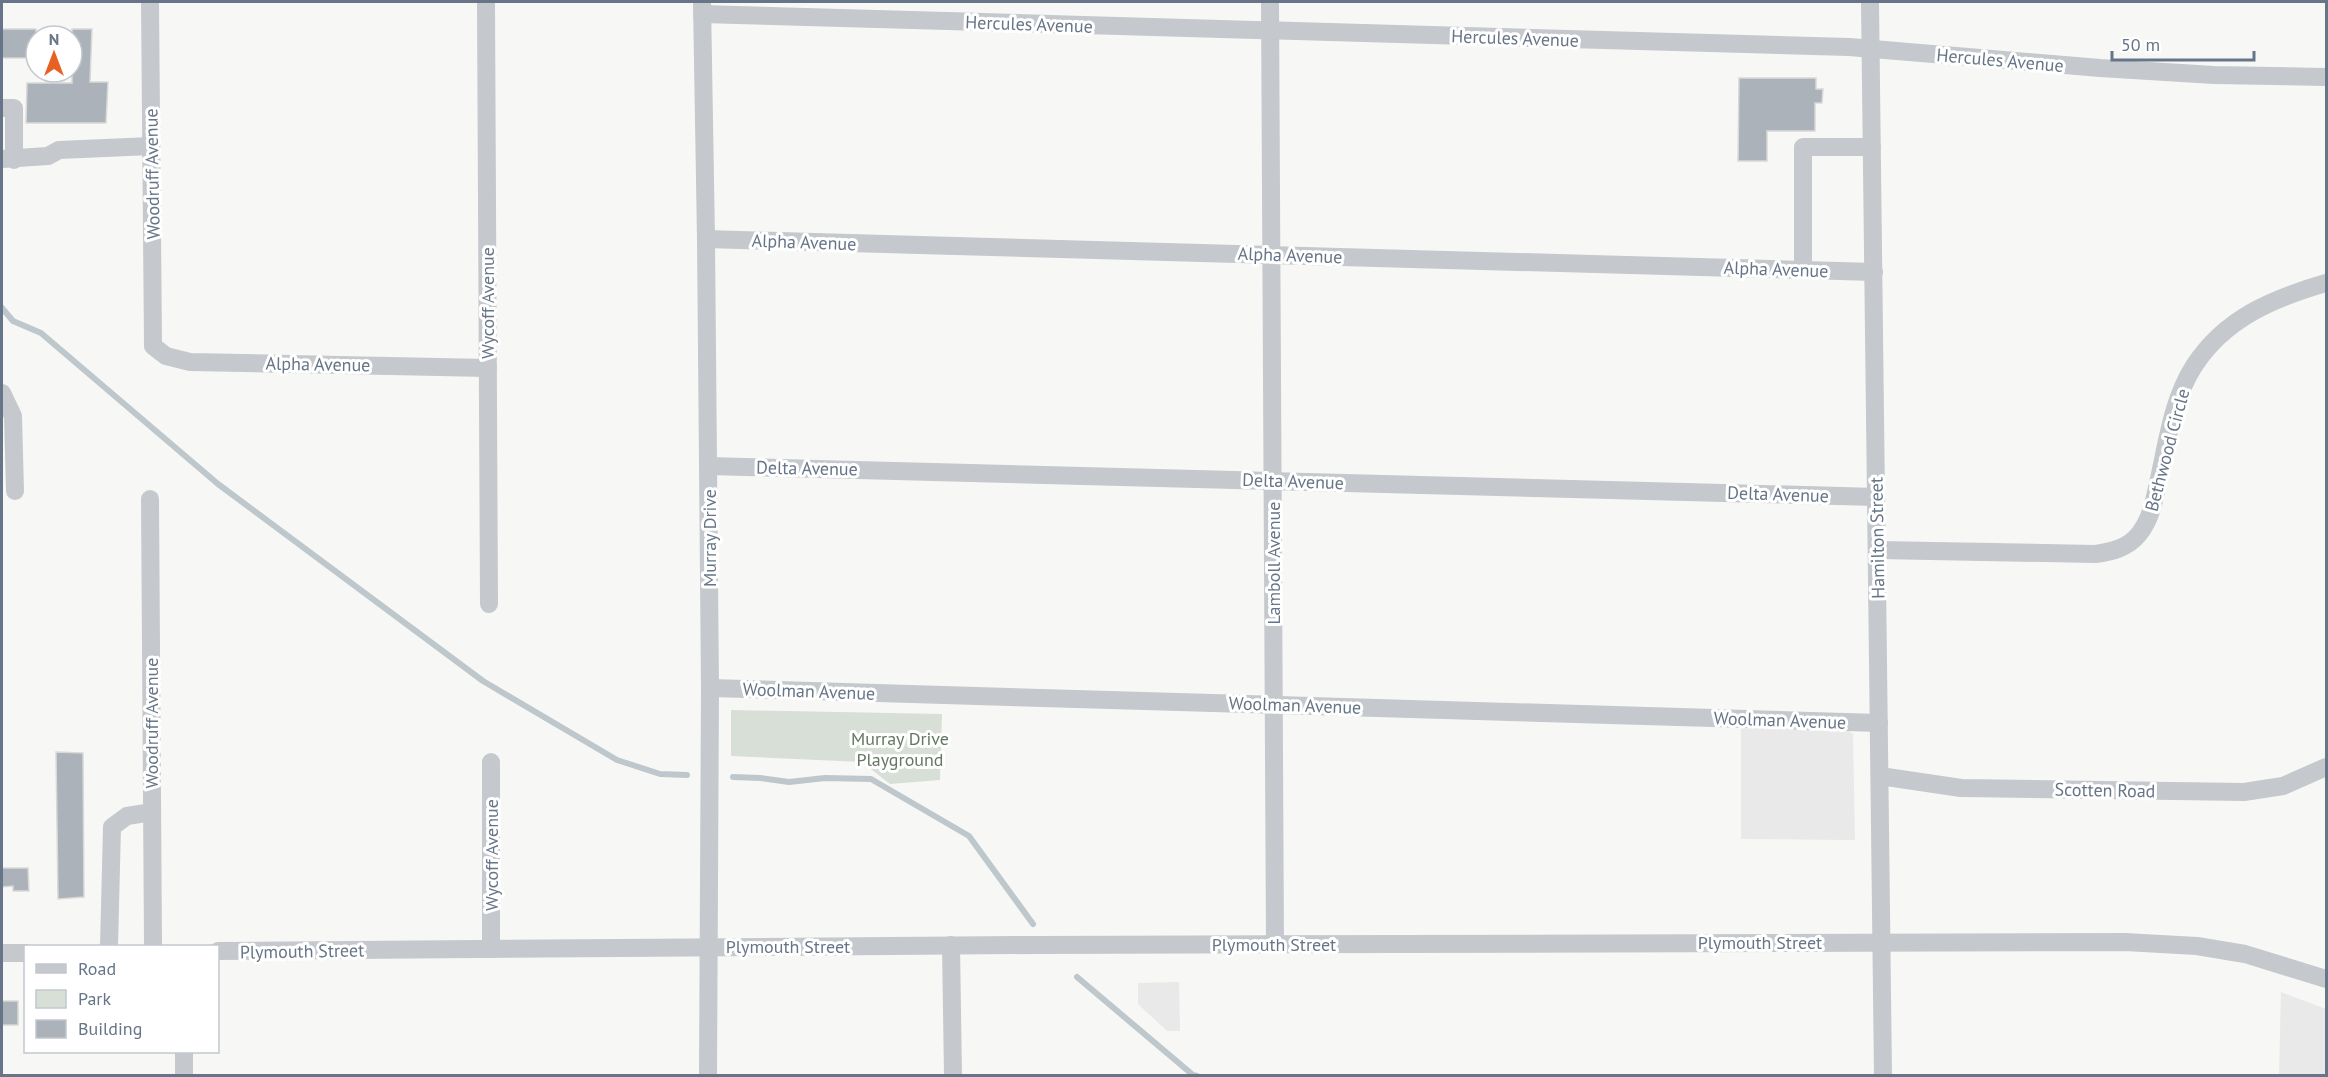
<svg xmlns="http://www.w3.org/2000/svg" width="2328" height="1077" font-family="'PT Sans',sans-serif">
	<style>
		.built { fill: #e8e9e8 }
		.green { fill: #d8dfd6 }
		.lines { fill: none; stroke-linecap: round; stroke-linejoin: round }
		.stream { stroke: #bdc7cc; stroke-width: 6 }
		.building { fill: #abb2b9; stroke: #d9d9d7; stroke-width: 1.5 }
		.minor { stroke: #c5c8cc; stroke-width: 18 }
		.labels { text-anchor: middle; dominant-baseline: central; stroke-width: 6; stroke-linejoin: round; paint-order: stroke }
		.street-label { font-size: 18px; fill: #667587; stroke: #fff }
		.park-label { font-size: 18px; fill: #647861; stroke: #fff }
	</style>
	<rect width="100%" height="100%" fill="#f7f8f5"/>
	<g class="built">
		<polygon points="1741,725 1845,729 1853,734 1855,840 1741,839"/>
		<polygon points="1179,982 1180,1031 1167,1031 1138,1004 1138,983"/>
		<polygon points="2281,992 2326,1009 2326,1075 2279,1075"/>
	</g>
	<polygon class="green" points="731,710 942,714 940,780 890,784 862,762 731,756"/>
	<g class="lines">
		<g class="stream">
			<polyline points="2,308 13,321 41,333 218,484 483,681 617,760 660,774 687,775"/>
			<polyline points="733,777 760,778 789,782 825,778 871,779 969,836 1033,924"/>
			<polyline points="1077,977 1193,1075 1197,1076"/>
		</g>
	</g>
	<g class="building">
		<rect x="2" y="29" width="34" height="29"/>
		<polygon points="72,29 92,29 90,82 108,82 106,123 26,123 27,83 72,83"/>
		<polygon points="1739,78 1816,78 1816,89 1823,89 1822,103 1815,103 1815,131 1767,131 1767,161 1738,161"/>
		<polygon points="56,752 83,753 84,897 58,899"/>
		<polygon points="2,868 28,868 29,891 13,891 13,886 2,887"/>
		<rect x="2" y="1001" width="16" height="24"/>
	</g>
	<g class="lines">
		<g class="minor">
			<polyline points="150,2 153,346 166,356 190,362 488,368"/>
			<polyline points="486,2 489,604"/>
			<polyline points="702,2 706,239 710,688 708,1076"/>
			<polyline points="1270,2 1275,944"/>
			<polyline points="1870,2 1883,1076"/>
			<polyline points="702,14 1849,47 2100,68 2214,75 2326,77"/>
			<polyline points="2,108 14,108 14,160"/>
			<polyline points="2,159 48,156 59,150 151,146"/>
			<polyline points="706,239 1874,272"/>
			<polyline points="1803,269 1803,147 1872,147"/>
			<polyline points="2,393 13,416 15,491"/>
			<polyline points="708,466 1877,497"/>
			<polyline points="150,499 153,946"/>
			<path d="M1878,550L2095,554C2111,552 2128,548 2139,534C2151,519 2154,501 2158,483C2167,444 2172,400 2194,366C2225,318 2274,298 2326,283"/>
			<polyline points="710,688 1879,723"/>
			<polyline points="491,762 491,949"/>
			<polyline points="1880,776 1961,788 2244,792 2283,786 2326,767"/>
			<polyline points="951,945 953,1076"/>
			<polyline points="109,946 112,827 127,816 152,812"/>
			<polyline points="218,951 1033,945 2125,942 2197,946 2245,954 2326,979"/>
			<polyline points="2,953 26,953"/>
			<polyline points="184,1052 184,1076"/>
		</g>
	</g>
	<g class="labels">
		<g class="street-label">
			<text transform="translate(1029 24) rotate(2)">Hercules Avenue</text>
			<text transform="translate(1515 38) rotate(2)">Hercules Avenue</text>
			<text transform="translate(2000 60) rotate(5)">Hercules Avenue</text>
			<text transform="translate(152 174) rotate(-91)">Woodruff Avenue</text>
			<text transform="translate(804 242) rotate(2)">Alpha Avenue</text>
			<text transform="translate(1290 255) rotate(2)">Alpha Avenue</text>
			<text transform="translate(1776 269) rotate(2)">Alpha Avenue</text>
			<text transform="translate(487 303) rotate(-90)">Wycoff Avenue</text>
			<text transform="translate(318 364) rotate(1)">Alpha Avenue</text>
			<text transform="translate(2167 450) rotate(-75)">Bethwood Circle</text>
			<text transform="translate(807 468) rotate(1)">Delta Avenue</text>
			<text transform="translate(1293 481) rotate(2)">Delta Avenue</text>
			<text transform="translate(1778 494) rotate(2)">Delta Avenue</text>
			<text transform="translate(709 538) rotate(-90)">Murray Drive</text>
			<text transform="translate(1877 538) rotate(-91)">Hamilton Street</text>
			<text transform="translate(1273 563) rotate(-90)">Lamboll Avenue</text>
			<text transform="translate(809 691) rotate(2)">Woolman Avenue</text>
			<text transform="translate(1295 705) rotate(2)">Woolman Avenue</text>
			<text transform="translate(1780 720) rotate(2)">Woolman Avenue</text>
			<text transform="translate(151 723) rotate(-90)">Woodruff Avenue</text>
			<text transform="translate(2105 790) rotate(1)">Scotten Road</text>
			<text transform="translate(491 855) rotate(-90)">Wycoff Avenue</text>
			<text x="1760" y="942">Plymouth Street</text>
			<text x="1274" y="944">Plymouth Street</text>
			<text x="788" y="946">Plymouth Street</text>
			<text transform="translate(302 951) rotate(-1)">Plymouth Street</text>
		</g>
		<g class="park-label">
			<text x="900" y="738">Murray Drive<tspan x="900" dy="21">Playground</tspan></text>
		</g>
	</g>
	<rect width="2328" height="1077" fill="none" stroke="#667587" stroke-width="6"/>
	<rect x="24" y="945" width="195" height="108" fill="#ffffff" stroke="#c2c8cf" stroke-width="1.5"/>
	<rect x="36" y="964" width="30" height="9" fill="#c5c8cc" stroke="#c2c8cf" stroke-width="1.5"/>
	<text x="78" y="975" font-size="18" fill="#667587">Road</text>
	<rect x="36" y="990" width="30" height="18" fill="#d8dfd6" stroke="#c2c8cf" stroke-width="1.5"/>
	<text x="78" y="1005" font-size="18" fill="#667587">Park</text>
	<rect x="36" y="1020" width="30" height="18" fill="#abb2b9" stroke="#c2c8cf" stroke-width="1.5"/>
	<text x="78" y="1035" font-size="18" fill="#667587">Building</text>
	<g transform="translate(54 54)"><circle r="28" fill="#ffffff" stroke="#c2c8cf" stroke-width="1.5"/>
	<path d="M0-4.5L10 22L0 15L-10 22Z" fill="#e86124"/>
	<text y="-9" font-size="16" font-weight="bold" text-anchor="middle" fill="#667587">N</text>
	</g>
	<path d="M2112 51v9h142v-9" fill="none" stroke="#667587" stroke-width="3"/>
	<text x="2121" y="51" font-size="18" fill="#667587" stroke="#ffffff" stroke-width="4.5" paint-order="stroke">50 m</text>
</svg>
